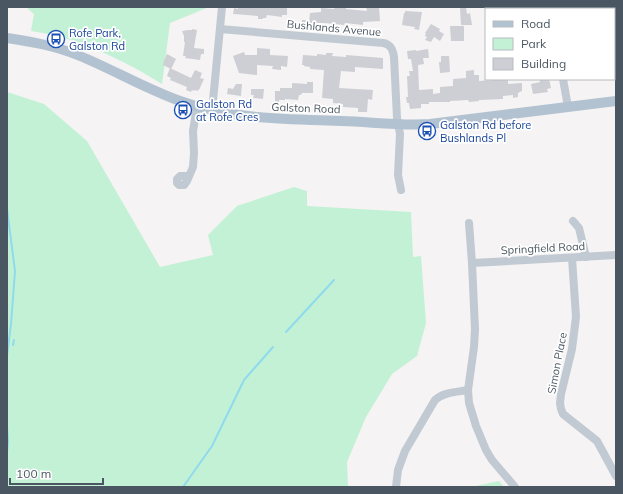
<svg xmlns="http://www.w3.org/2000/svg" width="623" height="494" font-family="Mulish,sans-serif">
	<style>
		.green { fill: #c3f1d5 }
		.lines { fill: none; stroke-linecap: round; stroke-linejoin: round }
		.stream { stroke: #90daee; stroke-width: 2 }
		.building { fill: #cdcfd5 }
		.minor { stroke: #c1cad2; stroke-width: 8 }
		.major { stroke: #b3c2d1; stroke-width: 10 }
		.labels { text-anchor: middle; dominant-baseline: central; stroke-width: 3.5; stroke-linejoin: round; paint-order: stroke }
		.street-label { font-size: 11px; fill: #4a5661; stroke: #fff }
		.transit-label { font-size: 11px; fill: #164399; stroke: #fff; text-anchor: start }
	</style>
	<rect width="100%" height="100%" fill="#f5f3f3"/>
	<g class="green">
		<path d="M26,7H209L170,23L162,84C132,65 96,47 61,37C52,34 41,33 31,31L34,14Z"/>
		<polygon points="7,92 44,104 87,141 160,267 213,255 208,235 237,206 294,187 307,191 307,206 411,212 413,257 421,256 426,323 417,356 392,374 366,417 347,462 348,487 7,487"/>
		<polygon points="499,481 504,487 471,487"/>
	</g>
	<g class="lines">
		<g class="stream">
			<polyline points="7,209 15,271 11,324 7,356"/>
			<polyline points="286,332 334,280"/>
			<polyline points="13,345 14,340"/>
			<polyline points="7,426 8,442 7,452"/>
			<polyline points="183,487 212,446 244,380 273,347"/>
		</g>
	</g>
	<g class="building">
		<polygon points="238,7 287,7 287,15 282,15 282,17 267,15 266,18 263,18 263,19 258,19 258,16 233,14 234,8 238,9"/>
		<polygon points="335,7 346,7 346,9 367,11 366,7 379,7 380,21 363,22 363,25 345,23 344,25 325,23 309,23 310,13 321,12 321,8 334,9"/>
		<polygon points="460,7 466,7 467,14 470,13 472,25 461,25"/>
		<polygon points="405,11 422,12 419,30 414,29 415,27 402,25 404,13 405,13"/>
		<polygon points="302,20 307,20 307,26 302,25"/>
		<polygon points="431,24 440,29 439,31 444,34 440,41 434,37 431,42 425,40 427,37 425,36 426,33 425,33"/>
		<polygon points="450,26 464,26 464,41 451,41"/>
		<polygon points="192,29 197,30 194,48 204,49 204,54 201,54 200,60 185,58 186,56 183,56 185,42 184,42 184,36 182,31 188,30 192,30"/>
		<polygon points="257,48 270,49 270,55 288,56 287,67 281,66 281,70 272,69 273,66 257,65 257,75 239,73 233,56 244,52 245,55 257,55"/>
		<polygon points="428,49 429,58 423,58 424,64 418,65 419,90 433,89 433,94 440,93 440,87 453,86 453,79 466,78 466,71 474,70 474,75 479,75 479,81 508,79 508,84 522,83 522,91 518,93 518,97 513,98 513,95 503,96 503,99 479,100 479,101 469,102 468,100 450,101 450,102 429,102 429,104 421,104 421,108 410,109 409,103 407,103 406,97 408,97 407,76 410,76 409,71 413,71 411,59 408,59 407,51 416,50 416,51"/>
		<polygon points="326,53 333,53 332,56 346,57 346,55 383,58 383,69 355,67 355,72 341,71 339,88 373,90 372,100 368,99 367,112 358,112 358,108 343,107 343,104 333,103 333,99 322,98 324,70 310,69 310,67 304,66 304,65 302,65 303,55 317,56 317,54 326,55"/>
		<polygon points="167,54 176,59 171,69 163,65 164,61"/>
		<polygon points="441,56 449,56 450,72 440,73 439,62 441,62"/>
		<polygon points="170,68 191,78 195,70 202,73 200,78 204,79 199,90 198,89 198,91 194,90 194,91 192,90 191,92 186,90 187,87 170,80 171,78 167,76"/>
		<polygon points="540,79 549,79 551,88 547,89 548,92 533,94 531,84 540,82"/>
		<polygon points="307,82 313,82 313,93 302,93 301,95 299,95 298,100 285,99 285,100 279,100 279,102 275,102 275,91 280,91 280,88 292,88 292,83 307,84"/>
		<polygon points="236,84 242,84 241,96 227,94 228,88 233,89"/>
		<polygon points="251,89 264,89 263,99 253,98 254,95 251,95"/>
	</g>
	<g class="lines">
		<g class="minor">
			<polyline points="554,7 554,9"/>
			<path d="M220,29L383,43C391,44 393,50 394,57L397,118L400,134L398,175L401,190"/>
			<polyline points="563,79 568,107"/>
			<polyline points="212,111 222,7"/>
			<polyline points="189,176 180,176 177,179 177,183 179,185 184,185 187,181 193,167 194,153 193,131 197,107"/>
			<polyline points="573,221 579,228 586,257"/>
			<polyline points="469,223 472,263 475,329 474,347 468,390 469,403 476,426 486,450 492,460 515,487"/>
			<polyline points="572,258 576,317 572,349 561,394 560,403 561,409 563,414 597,441 616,476"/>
			<polyline points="472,263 616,255"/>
			<path d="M396,487L398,470L405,451L435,400C444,392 457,392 468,390"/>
		</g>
		<path class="major" d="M7,38C33,42 56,46 80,56C114,70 146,89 180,101C233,120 287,119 342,121C372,122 401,126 430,124L616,101"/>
	</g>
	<defs>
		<g id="bus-ring" transform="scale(0.9)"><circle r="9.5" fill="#fff" stroke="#1a4fb4" stroke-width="1.5"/><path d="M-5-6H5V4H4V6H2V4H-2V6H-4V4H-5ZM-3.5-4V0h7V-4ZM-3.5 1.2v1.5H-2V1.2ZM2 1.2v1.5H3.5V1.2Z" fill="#1a4fb4"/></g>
	</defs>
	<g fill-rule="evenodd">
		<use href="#bus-ring" x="56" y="39"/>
		<use href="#bus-ring" x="183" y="110"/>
		<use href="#bus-ring" x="427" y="131"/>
	</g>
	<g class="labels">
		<g class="street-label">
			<text transform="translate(334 28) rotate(5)">Bushlands Avenue</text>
			<text transform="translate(306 108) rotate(2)">Galston Road</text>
			<text transform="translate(543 248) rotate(-3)">Springfield Road</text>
			<text transform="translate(557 363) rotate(-79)">Simon Place</text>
		</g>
		<g class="transit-label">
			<text x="69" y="33">Rofe Park,<tspan x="69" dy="13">Galston Rd</tspan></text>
			<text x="196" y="104">Galston Rd<tspan x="196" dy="13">at Rofe Cres</tspan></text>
			<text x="440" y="125">Galston Rd before<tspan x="440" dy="13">Bushlands Pl</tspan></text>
		</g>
	</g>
	<rect width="623" height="494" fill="none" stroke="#4a5661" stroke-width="16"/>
	<rect x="485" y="8" width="130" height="72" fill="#ffffff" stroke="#b7bbc0"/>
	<rect x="493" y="21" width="20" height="6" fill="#b3c2d1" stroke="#b7bbc0"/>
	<text x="521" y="28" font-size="12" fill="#4a5661">Road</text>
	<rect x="493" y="38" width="20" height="12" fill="#c3f1d5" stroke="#b7bbc0"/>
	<text x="521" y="48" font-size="12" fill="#4a5661">Park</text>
	<rect x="493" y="58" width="20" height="12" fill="#cdcfd5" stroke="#b7bbc0"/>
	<text x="521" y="68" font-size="12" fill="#4a5661">Building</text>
	<path d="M10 478v6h93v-6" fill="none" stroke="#4a5661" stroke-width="2"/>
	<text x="16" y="478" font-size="12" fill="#4a5661" stroke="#ffffff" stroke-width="3" paint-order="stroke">100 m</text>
</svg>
